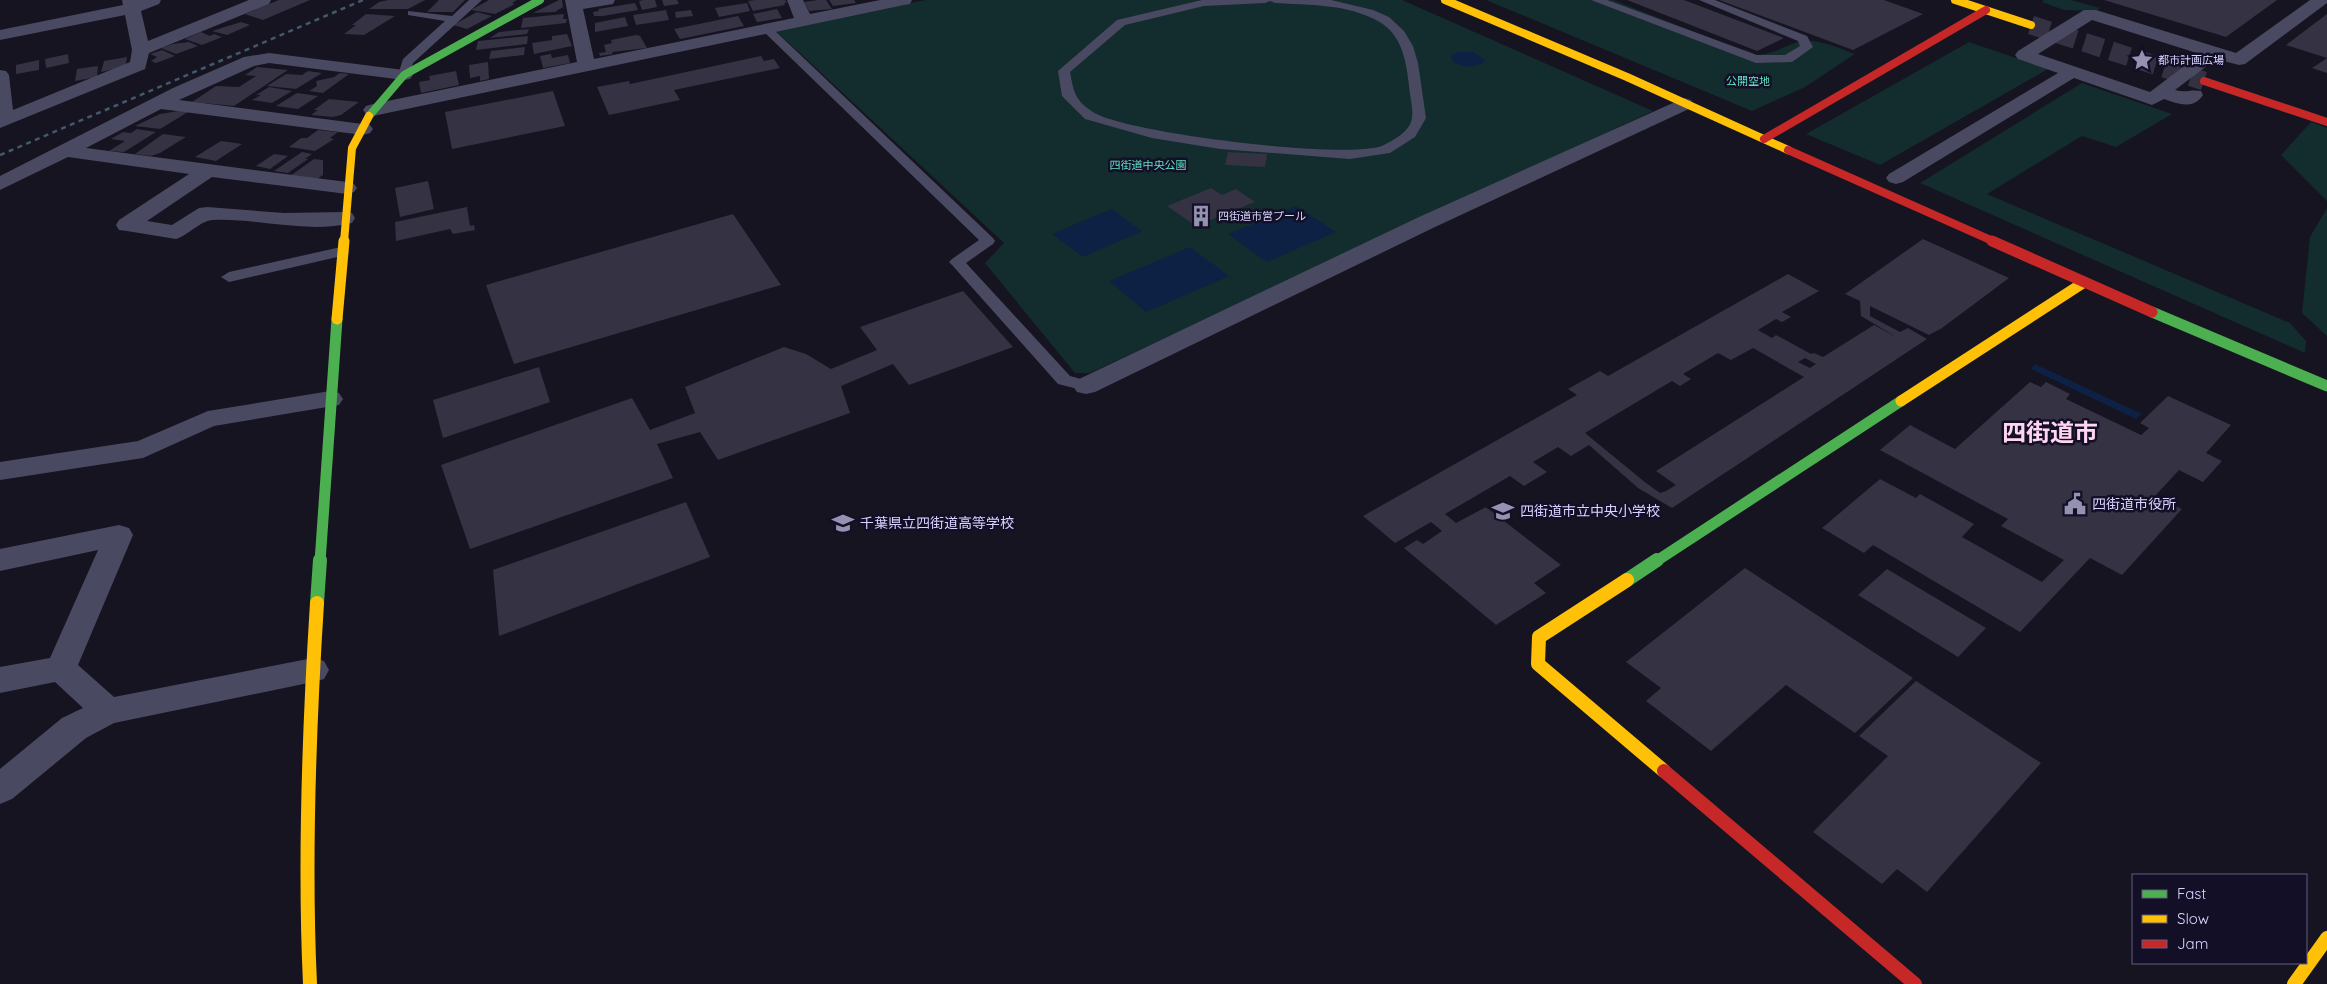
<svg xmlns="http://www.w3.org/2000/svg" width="2327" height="984" font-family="Quicksand,'Noto Sans JP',sans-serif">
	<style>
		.green { fill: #132c2d }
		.water { fill: #0d2144 }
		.building { fill: #343243; fill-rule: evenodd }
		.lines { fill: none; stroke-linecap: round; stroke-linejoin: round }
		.secondary-tunnel { stroke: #333142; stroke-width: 19; stroke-dasharray: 19 9; stroke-linecap: butt }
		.lane { fill: #4a4962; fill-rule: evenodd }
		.street { fill: #4a4962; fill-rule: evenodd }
		.fast-far2 { stroke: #4caf50; stroke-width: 8 }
		.fast-far1 { stroke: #4caf50; stroke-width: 11 }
		.fast { stroke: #4caf50; stroke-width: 14 }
		.slow-far2 { stroke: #ffc107; stroke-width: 8 }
		.slow-far1 { stroke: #ffc107; stroke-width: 11 }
		.slow { stroke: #ffc107; stroke-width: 14 }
		.jam-far2 { stroke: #c62828; stroke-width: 8 }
		.jam-far1 { stroke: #c62828; stroke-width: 11 }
		.jam { stroke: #c62828; stroke-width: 14 }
		.rail { stroke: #43596b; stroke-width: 2.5; stroke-dasharray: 5 4.5; stroke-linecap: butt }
		.labels { text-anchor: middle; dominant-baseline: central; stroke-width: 5; stroke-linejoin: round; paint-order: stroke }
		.far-poi-label { font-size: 11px; fill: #d9d4ff; stroke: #130f26; text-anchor: start }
		.far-park-label { font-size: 11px; fill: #5fe0c0; stroke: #130f26 }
		.poi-label { font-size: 14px; fill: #d9d4ff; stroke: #130f26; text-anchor: start }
		.town-label { font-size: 24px; font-weight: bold; fill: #ffd6f0; stroke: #130f26 }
	</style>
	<rect width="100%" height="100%" fill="#161421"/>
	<g class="green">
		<polygon points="926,0 1402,0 1653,111 1090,373 1075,373 985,263 1004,243 775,30"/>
		<path d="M1486,0H1613L1754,55C1772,54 1778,49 1795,43C1813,36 1838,48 1855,54L1805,87L1752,111Z"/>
		<polygon points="2044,0 2071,0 2100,8 2096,11 2064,10 2042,2"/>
		<polygon points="1969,42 2048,69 1880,165 1806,134"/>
		<polygon points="2082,83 2172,114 2116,147 2082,136 1987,194 2290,323 2306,341 2305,353 1920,183"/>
		<polygon points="2311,122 2327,128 2327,201 2281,155"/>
		<polygon points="2327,208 2327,336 2302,313 2310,237"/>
	</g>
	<g class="water">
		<polygon points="1457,52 1473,52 1485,60 1482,64 1466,67 1453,62 1451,56"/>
		<polygon points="1296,206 1336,232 1267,262 1228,234"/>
		<polygon points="1112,209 1142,231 1083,257 1052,234"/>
		<polygon points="1190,247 1229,276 1146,312 1109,281"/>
		<polygon points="2035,364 2142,414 2136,419 2031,369"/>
	</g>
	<g class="building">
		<polygon points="279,0 310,0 263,20 245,14"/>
		<polygon points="389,0 425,0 408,9 369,9 379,2"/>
		<polygon points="439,0 465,0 453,12 427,12"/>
		<polygon points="489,0 517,0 512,3 515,4 495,14 471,10"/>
		<polygon points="559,0 562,0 563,7 555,12 533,13"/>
		<polygon points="644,0 655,0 657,7 642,10 639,1"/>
		<polygon points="662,0 677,0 679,4 664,6"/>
		<polygon points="755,0 785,0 787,3 784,3 785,5 753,11 748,1"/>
		<polygon points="818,0 826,0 832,9 809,11 804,2"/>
		<polygon points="829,0 854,0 856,3 833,6"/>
		<polygon points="1627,0 1684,0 1784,38 1757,51"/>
		<polygon points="1719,0 1884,0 1923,14 1853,50"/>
		<polygon points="2104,0 2277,0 2226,37"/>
		<polygon points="635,3 638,10 603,16 594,16 593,12 599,11 598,9"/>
		<polygon points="747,3 750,11 719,17 715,8"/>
		<polygon points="777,9 782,18 757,22 753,14"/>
		<polygon points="666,10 669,20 636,25 633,15"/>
		<polygon points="691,10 693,16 676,18 675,12"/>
		<polygon points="477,12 492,16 467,29 453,25"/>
		<polygon points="366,14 395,16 364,35 344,34 356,25 352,25"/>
		<polygon points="564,14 563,19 567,19 566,23 521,28 523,18"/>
		<polygon points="2327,14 2327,73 2312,68 2327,58 2286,45"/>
		<polygon points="738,16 744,26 680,39 674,29"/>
		<polygon points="625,17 628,26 595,32 595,23"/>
		<polygon points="241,22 250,25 227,35 212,31"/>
		<polygon points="529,29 527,34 490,38 499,32"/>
		<polygon points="201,32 210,36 214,34 222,37 202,45 185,39"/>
		<polygon points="567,34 572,46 534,54 532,43 552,40 552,36"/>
		<polygon points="636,35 640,36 647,48 612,52 613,54 600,56 599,53 606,52 604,45 612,43 611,40"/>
		<polygon points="528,36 527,44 476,50 478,41"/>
		<polygon points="189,42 198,46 176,54 161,48 173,44"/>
		<polygon points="525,47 524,55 489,59 491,51"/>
		<polygon points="162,50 175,56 156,63 151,61 157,57 150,54"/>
		<polygon points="68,54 69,63 46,68 45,59"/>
		<polygon points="551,54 552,58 568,55 570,63 543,68 540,56"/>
		<polygon points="761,56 764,61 774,59 780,68 674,90 680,100 609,115 597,87 629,81 630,84"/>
		<polygon points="127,57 126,63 122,67 101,72 104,61"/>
		<polygon points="39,60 39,70 16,74 16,65"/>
		<polygon points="488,62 489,79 480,81 480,76 470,78 469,65"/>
		<polygon points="98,66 97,77 75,81 77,69"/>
		<polygon points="257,67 288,70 234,106 192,102 216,86 239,87 256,76 245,75"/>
		<polygon points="308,71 322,73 296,89 267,86 286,74 302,75"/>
		<polygon points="456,71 459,85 421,93 419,82 430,80 429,76"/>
		<polygon points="340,73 349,74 323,93 309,91 317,86 316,81 334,77"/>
		<polygon points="269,87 292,91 272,103 252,100 261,95 256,95"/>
		<polygon points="553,91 565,126 452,149 445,112"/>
		<polygon points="297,93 318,96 298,109 276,106"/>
		<polygon points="329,99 359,102 341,115 333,117 311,115 318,110 314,110"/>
		<polygon points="179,111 188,112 160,129 135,126 160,114"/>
		<polygon points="137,129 156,132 124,152 109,151 125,141 111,139 123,132 131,133"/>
		<polygon points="318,130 338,132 330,138 334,139 315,151 289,147 301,138 307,138"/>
		<polygon points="163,134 186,137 160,153 151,156 135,154"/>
		<polygon points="221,141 242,144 216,161 195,157"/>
		<polygon points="302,152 312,154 305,159 308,159 288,173 274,171"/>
		<polygon points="1228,152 1267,154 1265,167 1225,165"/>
		<polygon points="274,154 288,156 270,169 256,166"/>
		<polygon points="314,159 323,160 323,175 317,179 290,176"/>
		<polygon points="428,181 434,209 400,217 395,188"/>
		<polygon points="1211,188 1222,195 1236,189 1255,202 1196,226 1167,206"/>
		<polygon points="467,207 470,226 474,225 475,230 453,234 450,229 396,241 395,222"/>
		<polygon points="733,214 781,285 514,364 486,285"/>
		<path d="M1923,239L2009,278L1942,328L1929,335L1870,306V316L1900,332L1908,328L1927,339L1672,508L1638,488L1589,445L1571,456L1558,447L1533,462L1547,472L1524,486L1510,476L1445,514L1456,523L1486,507L1561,565L1534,583L1546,593L1496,625L1404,548L1417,540L1423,544L1442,531L1431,522L1395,543L1363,516L1577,395L1568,389L1600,371L1608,376L1788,274L1819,291L1782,312L1791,317L1782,322L1776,319L1758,330L1772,338L1776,335L1811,354L1814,353L1823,357L1874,325L1898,338L1861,316L1860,301L1845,294ZM1753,348L1804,377L1656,471L1676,485L1666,491L1660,493L1646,483L1585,433L1672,381L1680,386L1691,379L1683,374L1718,353L1731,360ZM1805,358L1816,364L1810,368L1798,362Z"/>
		<polygon points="963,291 1013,347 909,385 893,364 841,386 850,413 718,460 700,432 657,444 673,478 470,549 441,465 632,398 650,430 695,413 685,387 784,347 806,354 831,369 877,350 860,327"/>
		<polygon points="539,367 550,402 443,438 433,400"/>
		<polygon points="2030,382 2041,387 2046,382 2070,394 2066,399 2141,435 2149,428 2140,423 2168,396 2231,425 2206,453 2222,461 2203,482 2179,470 2155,496 2182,509 2122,575 2090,558 2020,632 1873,545 1864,553 1822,528 1880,479 1916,498 1920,494 1974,524 1962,537 2042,582 2064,560 2001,526 2008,519 1880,450 1910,425 1955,449"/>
		<polygon points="686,502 710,557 499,636 493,570"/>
		<polygon points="1745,568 1913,678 1855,733 1786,685 1711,751 1646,701 1661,688 1626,662"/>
		<polygon points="1887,569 1986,628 1958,657 1858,595"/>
		<polygon points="1916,681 2041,763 1927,892 1897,869 1882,884 1813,832 1888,756 1859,736"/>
	</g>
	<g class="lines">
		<polyline class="secondary-tunnel" points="2031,25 2204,81"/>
		<g class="lane">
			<polygon points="469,0 482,0 413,63 408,78 400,78 398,75 403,59 445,21 408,15 408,11 452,16"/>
			<path d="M1202,0H1331L1373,10L1389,17L1404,31L1413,46L1418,63L1426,118L1415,137L1390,153L1350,159L1220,149L1152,138L1085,119L1062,96L1058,71L1117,20ZM1270,1L1275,3C1310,5 1347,4 1378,21C1405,36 1407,68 1410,94C1411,101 1413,110 1412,117C1411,131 1395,139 1384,145C1353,161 1124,133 1093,112C1075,100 1074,93 1070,72L1125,25L1204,6L1265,3Z"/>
			<polygon points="1591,0 1607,0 1757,55 1785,55 1800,46 1798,41 1699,0 1715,0 1807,36 1813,47 1792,62 1756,63"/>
			<polygon points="766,24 770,26 993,238 995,241 993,244 966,263 1070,376 1092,382 1095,386 1092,390 1086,391 1058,384 952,265 949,262 952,259 979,240 762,30 760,28"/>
			<polygon points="341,247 346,249 349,252 346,255 229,282 221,277 229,272"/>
		</g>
		<g class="street">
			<polygon points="122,0 161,0 159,4 141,11 148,41 249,0 271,0 269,4 149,53 145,69 0,128 0,70 6,71 9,75 13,110 130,62 132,50 125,15 0,40 0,30 123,5"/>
			<polygon points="565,0 615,0 613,4 583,9 594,59 794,18 787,0 803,0 810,14 880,0 912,0 910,4 904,5 373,116 366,114 363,110 366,106 373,104 577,62"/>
			<path d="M2310,0H2327V3L2245,64L2239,65L2216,59L2175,90C2185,93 2191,89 2201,91L2203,95C2193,110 2178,104 2164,99L2152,105L2074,78L1903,182L1896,184L1889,182L1886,178L1889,174L2058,73L2018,59L2015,55L2018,51L2084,10H2096L2236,53ZM2092,20L2200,54L2150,92L2038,54Z"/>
			<path d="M269,53L404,70L410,71L413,75L410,79L404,80L269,63L254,66L179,100L370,125L373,129L370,133L363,135L161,109L86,148L347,182L354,184L357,188L354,192L347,194L212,177L147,221L172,225L199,208L207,207L284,213L344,212L352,213L355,218L352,223C306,234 259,218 213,220C201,220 189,235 176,239L127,231L119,230L116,225L119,220L189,174L68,157L0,190V176L173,88L244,57Z"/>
			<polygon points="1684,98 1691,100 1693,104 1691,108 1435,227 1095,392 1086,394 1077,392 1073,386 1077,380 1419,217"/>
			<polygon points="330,391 339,393 343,399 339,405 214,426 143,458 0,480 0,462 138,441 208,411"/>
			<polygon points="119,525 129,528 133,535 78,665 114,697 313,658 324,661 329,670 324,679 313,682 114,723 86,738 12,799 0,804 0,769 62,718 83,708 55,682 0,693 0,667 50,658 98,550 0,571 0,549"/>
		</g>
		<polyline class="fast-far2" points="369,116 404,75 540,0"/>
		<g class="fast-far1">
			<polyline points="2152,312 2327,386"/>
			<polyline points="320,562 337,319"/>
			<polyline points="1655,562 1901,401"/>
		</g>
		<g class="fast">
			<polyline points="1627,580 1657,560"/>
			<polyline points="317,603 320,560"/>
		</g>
		<g class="slow-far2">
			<polyline points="1445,0 1627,77 1788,150"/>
			<polyline points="1955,0 2031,25"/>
			<polyline points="344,242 352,148 369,116"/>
		</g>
		<g class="slow-far1">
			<polyline points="337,319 344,241"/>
			<polyline points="1901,401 2083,283"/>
		</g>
		<g class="slow">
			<polyline points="1627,580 1539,637 1538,664 1664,771"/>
			<path d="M310,984C304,858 309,729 317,603"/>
			<polyline points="2294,984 2327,938"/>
		</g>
		<g class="jam-far2">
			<polyline points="2204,81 2327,122"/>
			<polyline points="1764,139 1986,10"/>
			<polyline points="1788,150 1995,242"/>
		</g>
		<polyline class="jam-far1" points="1992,241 2152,312"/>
		<polyline class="jam" points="1664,771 1915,984"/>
		<polyline class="rail" points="0,155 363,0"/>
	</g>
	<defs>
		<g id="sight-bare" transform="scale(1.725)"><path d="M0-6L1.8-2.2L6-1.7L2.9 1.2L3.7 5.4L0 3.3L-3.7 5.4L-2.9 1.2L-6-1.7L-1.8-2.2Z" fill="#9591b1" stroke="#130f26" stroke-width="2.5" paint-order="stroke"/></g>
		<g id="building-bare" transform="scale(1.725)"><path d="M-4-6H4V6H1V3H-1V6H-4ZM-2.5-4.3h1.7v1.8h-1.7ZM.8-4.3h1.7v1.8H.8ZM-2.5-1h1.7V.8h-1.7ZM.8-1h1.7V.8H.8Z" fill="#9591b1" stroke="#130f26" stroke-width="2.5" paint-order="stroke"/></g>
		<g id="civic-bare" transform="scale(1.725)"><path d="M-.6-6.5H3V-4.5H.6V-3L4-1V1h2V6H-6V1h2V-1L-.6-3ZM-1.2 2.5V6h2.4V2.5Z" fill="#9591b1" stroke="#130f26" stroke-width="2.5" paint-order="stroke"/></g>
		<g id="school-bare" transform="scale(1.725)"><path d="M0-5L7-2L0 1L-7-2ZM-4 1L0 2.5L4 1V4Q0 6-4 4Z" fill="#9591b1" stroke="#130f26" stroke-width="2.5" paint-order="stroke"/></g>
	</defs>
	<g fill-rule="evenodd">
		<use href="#sight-bare" x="2142" y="60"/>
		<use href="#building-bare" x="1201" y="216"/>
		<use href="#civic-bare" x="2075" y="504"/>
		<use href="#school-bare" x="1503" y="511"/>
		<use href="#school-bare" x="843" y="523"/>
	</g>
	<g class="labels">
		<g class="far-poi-label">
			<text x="2158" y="60">都市計画広場</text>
			<text x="1218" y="216">四街道市営プール</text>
		</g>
		<g class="far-park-label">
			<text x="1748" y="81">公開空地</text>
			<text x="1148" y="165">四街道中央公園</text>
		</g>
		<g class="poi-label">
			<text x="2092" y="504">四街道市役所</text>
			<text x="1520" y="511">四街道市立中央小学校</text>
			<text x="860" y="523">千葉県立四街道高等学校</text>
		</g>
		<g class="town-label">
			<text x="2050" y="432">四街道市</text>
		</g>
	</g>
	<rect x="2132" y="874" width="175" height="90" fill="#130f26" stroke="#625e7d"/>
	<rect x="2142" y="890" width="25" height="8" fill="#4caf50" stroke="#625e7d"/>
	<text x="2177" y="899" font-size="15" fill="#d9d4ff">Fast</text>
	<rect x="2142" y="915" width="25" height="8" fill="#ffc107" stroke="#625e7d"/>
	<text x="2177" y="924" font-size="15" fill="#d9d4ff">Slow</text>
	<rect x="2142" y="940" width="25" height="8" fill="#c62828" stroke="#625e7d"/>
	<text x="2177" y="949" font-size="15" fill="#d9d4ff">Jam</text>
</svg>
